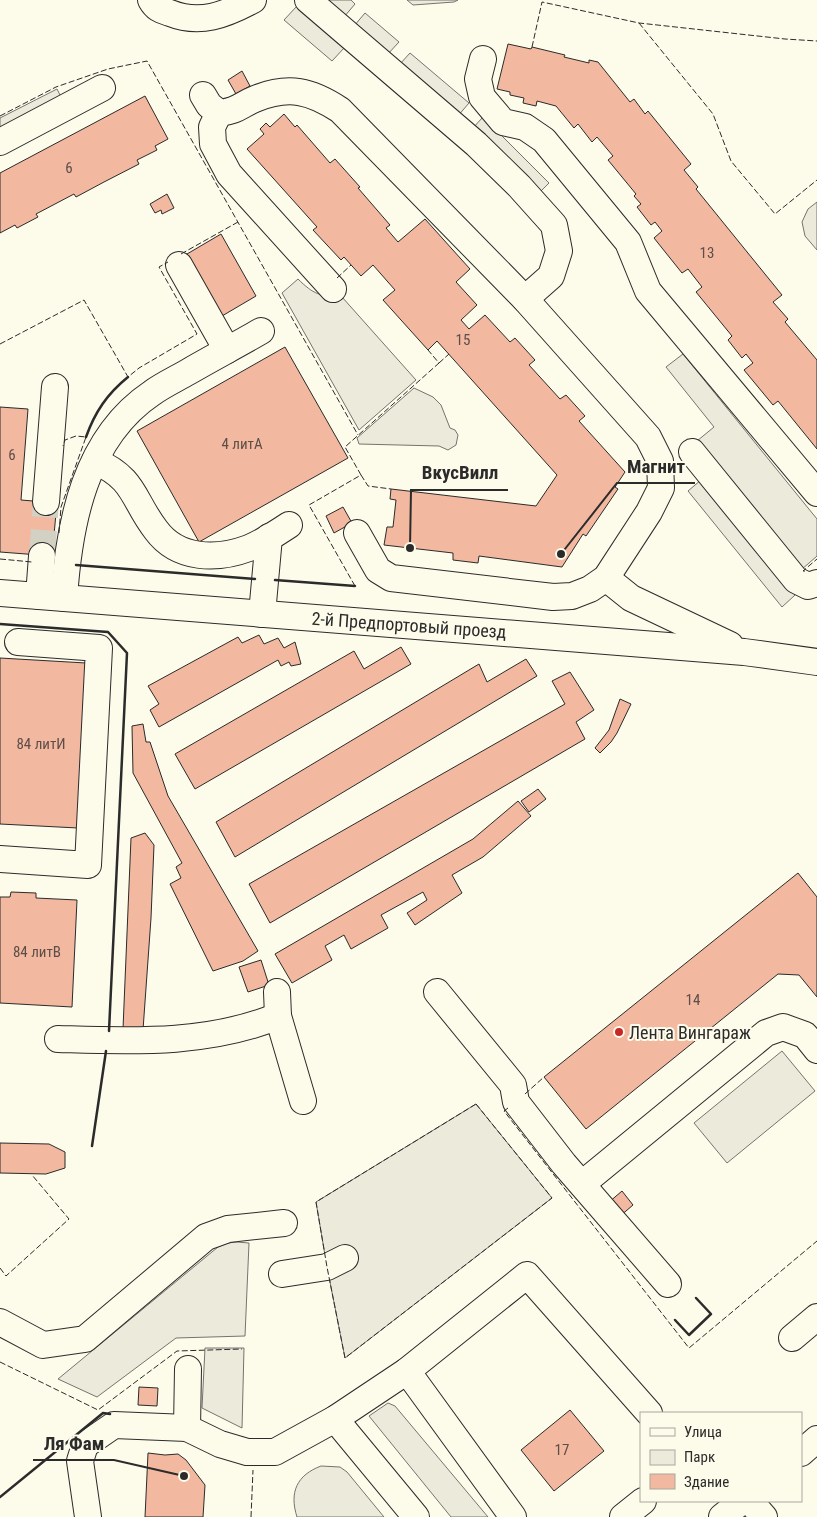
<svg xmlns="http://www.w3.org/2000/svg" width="817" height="1517" font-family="'Roboto Condensed',sans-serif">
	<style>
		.green { fill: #ecebdb; stroke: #74746e }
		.parking { fill: #eceadb; stroke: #74746e }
		.building { fill: #f2b8a0; stroke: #2b2b2b }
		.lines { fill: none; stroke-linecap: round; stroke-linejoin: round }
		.minor-tunnel { stroke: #d3d1c4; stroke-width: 26; stroke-dasharray: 26 13; stroke-linecap: butt }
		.minor-casing { stroke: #2b2b2b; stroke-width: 28 }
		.minor { stroke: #fdfbea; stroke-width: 26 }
		.fence { stroke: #2b2b2b; stroke-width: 1; stroke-dasharray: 6 2.5; stroke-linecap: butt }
		.wall { stroke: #2b2b2b; stroke-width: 2.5 }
		.poi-dot { fill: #c62828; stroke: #fdfbea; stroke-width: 2 }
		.labels { text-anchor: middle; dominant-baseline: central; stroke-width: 4; stroke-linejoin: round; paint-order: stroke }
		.number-label { font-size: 15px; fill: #5d4e48 }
		.street-label { font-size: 18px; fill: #2b2b2b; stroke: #fdfbea }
		.poi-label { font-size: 18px; fill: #2b2b2b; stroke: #fdfbea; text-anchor: start }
		.leader { fill: none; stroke: #2b2b2b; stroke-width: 2 }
		.callout-dot { fill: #2b2b2b; stroke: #fdfbea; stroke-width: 2 }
		.callout-label { font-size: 19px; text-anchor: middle; font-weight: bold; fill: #2b2b2b; stroke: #fdfbea; stroke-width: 4; stroke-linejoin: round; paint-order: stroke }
	</style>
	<rect width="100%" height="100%" fill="#fdfbea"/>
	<g class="green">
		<polygon points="407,0 458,0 454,2 413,5"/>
		<polygon points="817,202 817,250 805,236 802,222 808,209"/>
		<path d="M298,279C313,294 321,297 342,297L416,380L359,430L282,293Z"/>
		<polygon points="414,388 433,397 441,405 450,428 455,430 458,435 456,445 448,450 439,446 359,444 357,438"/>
		<polygon points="782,1051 815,1091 727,1163 694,1123"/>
		<polygon points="237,1242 249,1243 245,1336 176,1338 97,1397 58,1379 218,1247 227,1243"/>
		<polygon points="205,1348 244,1348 242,1428 202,1408"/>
		<polygon points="388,1403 395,1406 488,1517 451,1517 369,1416"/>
		<path d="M321,1466L340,1467L347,1472L384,1517H297C289,1492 297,1475 321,1466Z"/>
	</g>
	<g class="parking">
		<polygon points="325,0 351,0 355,4 344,17"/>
		<polygon points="297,6 345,47 332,61 284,20"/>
		<polygon points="365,13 399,42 387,55 354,26"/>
		<polygon points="410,53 469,103 457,117 399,65"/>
		<polygon points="57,89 61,97 0,128 0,118"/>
		<polygon points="483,117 549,183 538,194 472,129"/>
		<polygon points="683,354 817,519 817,556 801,570 697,441 714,427 666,367"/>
		<polygon points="701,480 795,595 782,607 688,491"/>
		<polygon points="476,1104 552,1198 345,1358 327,1267 316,1202"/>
	</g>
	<g class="building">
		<polygon points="508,44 531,49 532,47 565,55 564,57 589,63 589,60 598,62 630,102 634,99 645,114 648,111 691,164 684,170 698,187 696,189 782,295 773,302 788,319 785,322 817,360 817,449 778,401 773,405 744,370 753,363 746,354 742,358 728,340 732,336 696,292 702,287 688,269 682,273 654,238 662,231 655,222 651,225 637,207 641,204 634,196 636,194 608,160 613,156 597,137 592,142 578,124 574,128 556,106 537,101 536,106 523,103 524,98 510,95 510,92 497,89"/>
		<polygon points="242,71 250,86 236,94 228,80"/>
		<polygon points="145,96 168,139 155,146 157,150 137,160 139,164 104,182 76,197 74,194 36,214 38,217 17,228 15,225 0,233 0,173"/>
		<polygon points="284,114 295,127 297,125 330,163 335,159 360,187 358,188 390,225 386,228 398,242 425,219 470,269 456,282 477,305 461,320 469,329 485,315 510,342 515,338 535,360 529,365 560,399 566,395 585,416 579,421 625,472 615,487 618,489 586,536 583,534 562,567 479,556 478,563 453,560 453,553 384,545 387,527 393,527 396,500 390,499 391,489 536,506 557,475 437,341 428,350 383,300 395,290 373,265 361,276 344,257 341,260 313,230 317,227 247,149 264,134 260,129 266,123 270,127"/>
		<polygon points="167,194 174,208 162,214 161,210 155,213 150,204"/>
		<polygon points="221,234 256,296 222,316 187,254"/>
		<polygon points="285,347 348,458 199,542 137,431"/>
		<polygon points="0,407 28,409 21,500 57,503 52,556 0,552"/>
		<polygon points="343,507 352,523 334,533 326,516"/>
		<polygon points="259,635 264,644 278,638 284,648 295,642 301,664 291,666 289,662 281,666 278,660 159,727 150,710 159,704 148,686 238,637 242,643"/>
		<polygon points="401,647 411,664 195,789 175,754 354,651 364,669"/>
		<polygon points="0,658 86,663 78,828 0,824"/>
		<polygon points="526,659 537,676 235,857 216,822 479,664 487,682"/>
		<polygon points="570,672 594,710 576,722 585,739 270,923 249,884 565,704 552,681"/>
		<polygon points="620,699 631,704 617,733 611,742 600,753 595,748 609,730"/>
		<polygon points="143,724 146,742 150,742 168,796 258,951 243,961 213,971 170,884 181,878 176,867 182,863 133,773 132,726"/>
		<polygon points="538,789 546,799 529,812 521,801"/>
		<polygon points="518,801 531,816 483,857 452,875 462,893 415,925 407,913 427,900 423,892 381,915 388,928 351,949 344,935 325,946 332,960 292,983 275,954 473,839"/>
		<polygon points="145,833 154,845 151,918 143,1030 123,1029 131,838"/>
		<polygon points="798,873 817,897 817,997 799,975 778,974 586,1129 544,1077"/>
		<polygon points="11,892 36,893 36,898 77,900 72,1007 0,1003 0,897 10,897"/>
		<polygon points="261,960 269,985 248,992 239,967"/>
		<polygon points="0,1143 49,1144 65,1152 65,1168 46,1174 0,1173"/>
		<polygon points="622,1191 633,1205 619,1217 608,1203"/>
		<polygon points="139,1387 158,1388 157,1406 138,1405"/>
		<polygon points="570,1410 604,1451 554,1491 521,1450"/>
		<polygon points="148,1453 165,1455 178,1454 186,1460 205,1485 203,1517 145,1517"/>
	</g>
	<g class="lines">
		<polyline class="minor-tunnel" points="42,556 46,502"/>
		<g class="minor-casing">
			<g id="minor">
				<path d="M151,0C156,9 161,10 170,13C200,25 225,15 253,0"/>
				<polyline points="308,0 476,144 519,186 554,225 559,251 551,276 525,299"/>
				<polyline points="483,59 478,79 482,97 503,122 525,127 544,140 628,242 648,291 817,493"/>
				<path d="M203,95L209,105L219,113C238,111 240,105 255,99C289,85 311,91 340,110L525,299L648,437L660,461L661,488L649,512L606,578L590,589L572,596L553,597L391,578L378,570L357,533"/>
				<polyline points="219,113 212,127 213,144 229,174 333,289"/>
				<polyline points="0,142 102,88"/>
				<polyline points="179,265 227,350"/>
				<polyline points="692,452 796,580 808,586 817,583"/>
				<path d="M95,461C136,479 132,499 156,530C178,560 217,560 249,548C263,542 277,533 289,525"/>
				<polyline points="46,502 55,387"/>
				<polyline points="606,578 631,598 730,645"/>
				<polyline points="0,593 744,652 817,662"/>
				<polyline points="39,596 42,556"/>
				<path d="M64,598C69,523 85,438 152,393C163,385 176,379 188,372C212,358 237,345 261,331"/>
				<polyline points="262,614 269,537"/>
				<polyline points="0,859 88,865 99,648 18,642"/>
				<polyline points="277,992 278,1016 303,1101"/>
				<polyline points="437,992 513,1085 516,1102 564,1164 668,1284"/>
				<path d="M58,1039C132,1041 208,1045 278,1016"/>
				<polyline points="582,1184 766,1033 783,1027 805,1035 817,1050"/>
				<polyline points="282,1274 327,1267 345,1258"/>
				<polyline points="0,1322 43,1345 85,1339 206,1237 228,1229 284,1223"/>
				<polyline points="792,1338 817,1317"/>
				<polyline points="407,1371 513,1517"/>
				<polyline points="335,1419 416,1517"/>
				<polyline points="187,1428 188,1369"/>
				<polyline points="801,1453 817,1439"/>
				<polyline points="750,1501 764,1517"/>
				<polyline points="88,1517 80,1461 85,1445 114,1425 187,1428 220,1444 247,1452 275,1452 335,1419 407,1371 527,1275 649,1413"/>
				<polyline points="623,1517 643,1501"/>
				<polyline points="722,1517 742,1501"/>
			</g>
		</g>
		<use href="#minor" class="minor"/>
		<g class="fence">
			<polyline points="639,23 713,114 731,161 775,214 817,180"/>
			<polyline points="532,47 542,2 639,23 785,39 817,41"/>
			<polyline points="0,116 56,87 108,69 147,61 358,435"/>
			<polyline points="181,254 238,222"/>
			<polyline points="337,278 351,265"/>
			<polyline points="0,344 84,300 128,377 139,368 197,334 159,267 168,262"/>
			<polyline points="439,363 449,354"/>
			<polyline points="361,475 368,486 391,489"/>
			<polyline points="59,533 61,507 86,437 76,436 65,440 63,446"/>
			<polyline points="0,559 32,562"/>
			<polyline points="805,571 803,571 817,559"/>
			<polyline points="355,586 309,505 361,475 345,447 439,363 428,350"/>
			<polyline points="525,1094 544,1077"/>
			<polygon points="476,1104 552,1198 345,1358 327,1267 316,1202"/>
			<polyline points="508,1108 504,1111 689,1348 817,1241"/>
			<polyline points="0,1268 6,1276 69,1219 32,1175"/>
			<polyline points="0,1362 98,1410 177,1351 242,1349"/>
			<polyline points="251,1517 253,1470"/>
		</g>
		<g class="wall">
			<path d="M86,437C95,412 107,394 128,377"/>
			<polyline points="76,565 255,579"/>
			<polyline points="275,580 355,586"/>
			<polyline points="0,624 108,632 127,653 109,1031"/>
			<polyline points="92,1146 106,1051"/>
			<polyline points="675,1320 689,1335 711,1314 696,1298"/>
			<polyline points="0,1497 103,1413 110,1414"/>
		</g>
	</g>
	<circle class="poi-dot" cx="619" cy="1032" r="5"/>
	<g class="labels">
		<g class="number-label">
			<text x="69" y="168">6</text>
			<text x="707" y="253">13</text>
			<text x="463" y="340">15</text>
			<text x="242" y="444">4 литА</text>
			<text x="12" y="455">6</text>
			<text x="41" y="744">84 литИ</text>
			<text x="37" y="952">84 литВ</text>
			<text x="693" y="1000">14</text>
			<text x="562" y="1450">17</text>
		</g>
		<g class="street-label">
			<text transform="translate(409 625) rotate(4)">2-й Предпортовый проезд</text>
		</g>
		<g class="poi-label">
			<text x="629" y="1032">Лента Вингараж</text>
		</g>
	</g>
	<path class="leader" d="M561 554L617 483H695M410 548L411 490H508M184 1476L114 1460H33"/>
	<g class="callout-dot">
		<circle cx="561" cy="554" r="5"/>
		<circle cx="410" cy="548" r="5"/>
		<circle cx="184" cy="1476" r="5"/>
	</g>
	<g class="callout-label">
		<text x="656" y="473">Магнит</text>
		<text x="460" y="479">ВкусВилл</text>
		<text x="74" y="1450">Ля Фам</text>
	</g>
	<rect x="640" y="1412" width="162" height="90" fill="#fdfbea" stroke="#a9a89e"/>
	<rect x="650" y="1428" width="25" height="8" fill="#fdfbea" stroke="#a9a89e"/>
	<text x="684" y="1437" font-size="15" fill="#2b2b2b">Улица</text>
	<rect x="650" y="1450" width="25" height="15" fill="#ecebdb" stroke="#a9a89e"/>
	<text x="684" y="1462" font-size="15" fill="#2b2b2b">Парк</text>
	<rect x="650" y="1474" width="25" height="15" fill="#f2b8a0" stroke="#a9a89e"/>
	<text x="684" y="1487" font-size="15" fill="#2b2b2b">Здание</text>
</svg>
